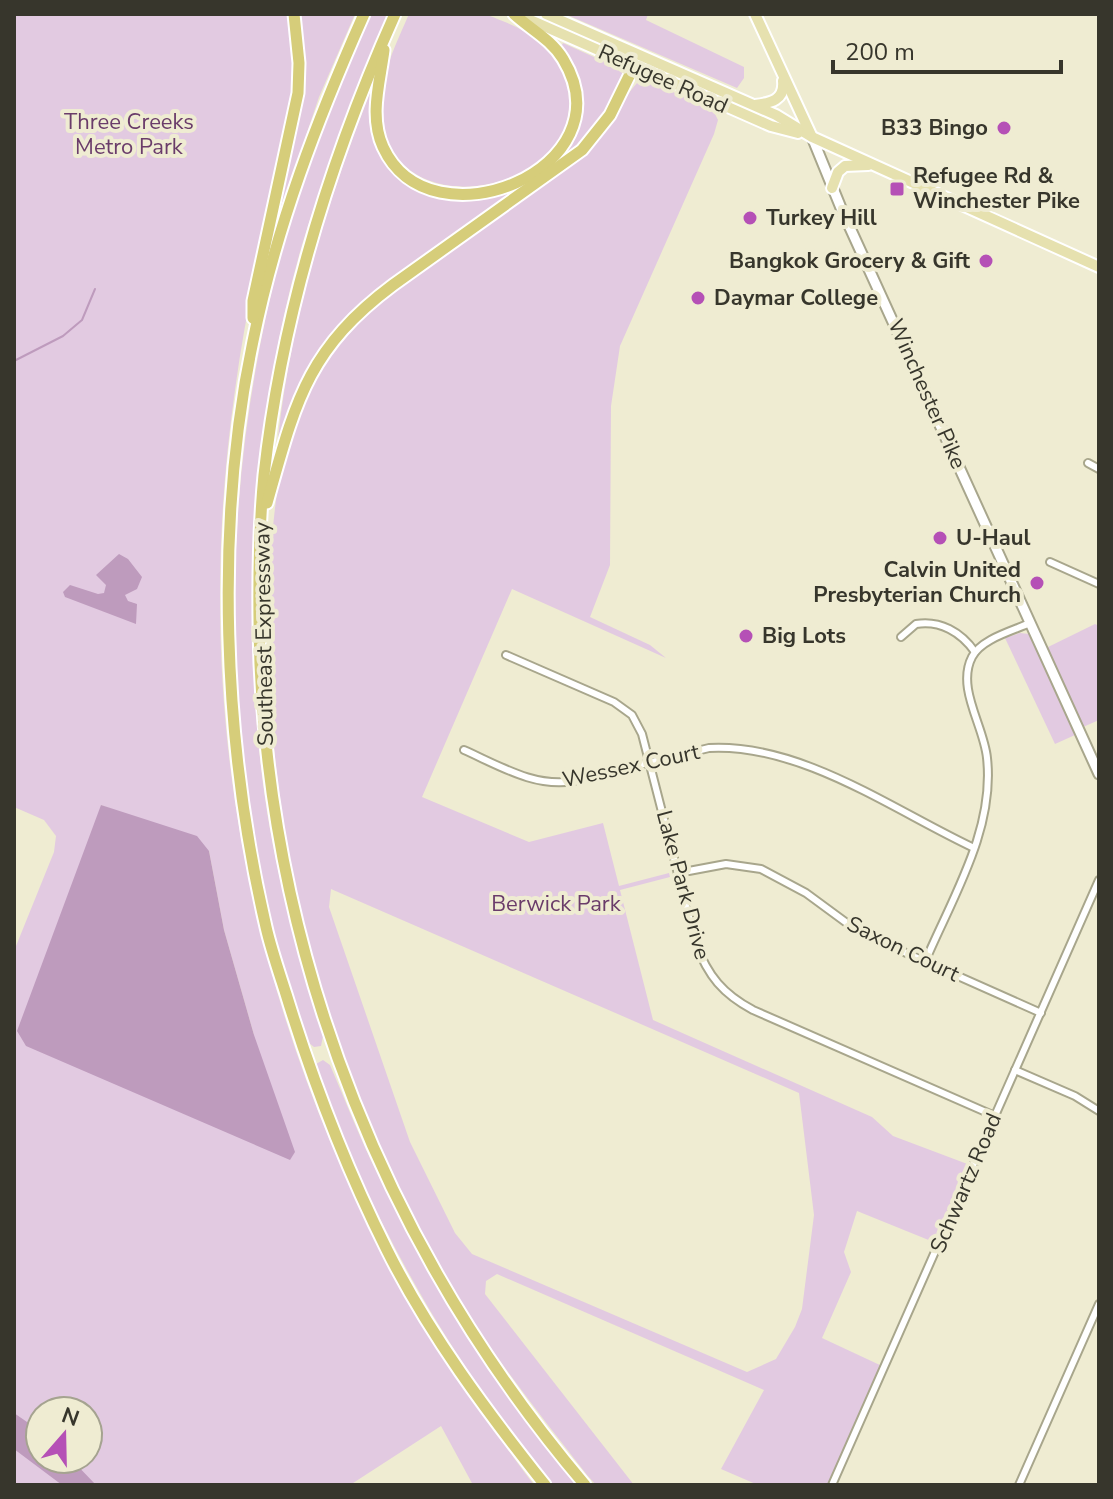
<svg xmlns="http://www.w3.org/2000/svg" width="1113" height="1499" font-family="'Nunito Sans',sans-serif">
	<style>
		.green { fill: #e2cae1; fill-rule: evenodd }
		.water { fill: #be9bbd }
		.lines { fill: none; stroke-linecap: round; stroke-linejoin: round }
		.stream { stroke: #be9bbd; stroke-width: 2 }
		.street-casing { stroke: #a8a68c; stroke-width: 10 }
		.secondary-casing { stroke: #a8a68c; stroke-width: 13 }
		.primary-casing { stroke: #fff; stroke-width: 14 }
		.highway-casing { stroke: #fff; stroke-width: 15 }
		.street { stroke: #fff; stroke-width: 6 }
		.secondary { stroke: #fff; stroke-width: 9 }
		.primary { stroke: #e6e1af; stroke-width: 10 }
		.highway { stroke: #d6cd7a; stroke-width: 11 }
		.poi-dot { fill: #b550b6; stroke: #efecd2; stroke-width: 3 }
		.labels { text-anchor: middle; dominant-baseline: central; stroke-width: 8; stroke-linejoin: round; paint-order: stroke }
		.street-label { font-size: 22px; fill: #37362c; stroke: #efecd2 }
		.park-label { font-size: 22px; fill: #6a3c6a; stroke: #efecd2 }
		.poi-label { font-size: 22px; font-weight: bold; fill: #37362c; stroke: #efecd2; text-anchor: start }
	</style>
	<rect width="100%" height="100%" fill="#efecd2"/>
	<g class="green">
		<path d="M14,14H288C307,74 272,197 258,259C249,303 241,346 235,390C189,713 250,1014 406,1299C416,1317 428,1334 440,1351C470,1397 501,1441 534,1485H473L441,1426L350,1485H14V951L54,852L56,836L44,820L14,807ZM101,805L209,851L224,930L254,1035ZM40,1411H88V1459H40Z"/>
		<path d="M300,14H355L319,97L281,210L278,209C293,144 309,82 300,14Z"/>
		<path d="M369,14H389C356,90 326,166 302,245C253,413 241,611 263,784C274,870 298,954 323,1036L321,1046L314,1047L309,1043C212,779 213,479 293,211C313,143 342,79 369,14Z"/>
		<path d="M409,14C433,14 458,12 482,14C490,15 497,19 505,22C530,33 552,45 563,72C609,190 384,241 380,107C380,76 397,42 409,14Z"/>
		<polygon points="565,14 648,14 646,20 744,67 744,78 737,88"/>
		<path d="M563,43L627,72L595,128L562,158L560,156C571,138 580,110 578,88C578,73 568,59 561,47Z"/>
		<path d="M642,78L713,110L718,120L714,134L620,346L611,406L610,565L590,617L650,645L666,658L512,589L422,797L529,842L603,823L619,886L669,873L670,877L620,890L653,1020L872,1117L893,1136L970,1165L936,1243L857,1211L844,1252L851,1272L822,1338L882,1366L830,1485H758L721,1469L764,1390L497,1274L486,1281L485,1294L634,1485H596L587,1475C542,1417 495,1359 457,1296C356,1127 287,922 272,725C270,703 272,681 271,659C267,564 269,458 317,372C344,323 392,292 436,261C467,239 498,217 529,194C542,185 557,176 569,166C584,151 599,133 612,117C623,103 629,90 642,78ZM331,889L799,1093L814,1215L802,1309L795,1327L776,1359L747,1372L472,1254L455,1233L410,1142L329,907Z"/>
		<path d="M371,90L374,91L379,146L397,173L430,193L525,186L359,307C315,348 302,383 281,438H278C291,318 327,203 371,90Z"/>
		<polygon points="1095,624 1099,626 1099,720 1083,727 1046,648"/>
		<polygon points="1020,633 1029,634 1075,735 1055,744 1005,638"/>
		<path d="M323,1060L330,1065C346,1102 361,1141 379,1177C432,1288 498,1392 578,1485H554C447,1357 374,1224 315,1069L316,1064Z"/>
	</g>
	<g class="water">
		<polygon points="119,554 128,559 142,577 137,589 125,595 128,601 137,604 136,624 65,597 63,592 70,585 98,594 104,593 106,585 96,575"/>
		<polygon points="101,805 197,836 209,851 224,930 254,1035 295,1152 290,1160 26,1046 17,1031"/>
		<polygon points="14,1413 40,1431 40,1459 71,1459 96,1485 62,1485 14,1449"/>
	</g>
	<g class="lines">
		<polyline class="stream" points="14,361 63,336 82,320 95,289"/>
		<g class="street-casing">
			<g id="street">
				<polyline points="1088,463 1099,469"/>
				<polyline points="1050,562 1099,584"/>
				<path d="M901,637L916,624C940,620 961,632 975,652"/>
				<path d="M506,655L614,702L632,715L642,734L696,944C708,976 723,994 753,1010L995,1116"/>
				<path d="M464,750C500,766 535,788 574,781L709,748C801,743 893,810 974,848"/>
				<polyline points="678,873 726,864 761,869 806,893 859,932 1041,1013"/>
				<path d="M925,962C952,898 995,830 987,758C984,726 956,688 972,657C981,639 1012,631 1030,623"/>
				<polyline points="1015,1070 1075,1096 1099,1111"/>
				<polyline points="832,1485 1099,880"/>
				<polyline points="1019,1485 1099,1304"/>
			</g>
		</g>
		<g class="secondary-casing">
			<polyline id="secondary" points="812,137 841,208 1099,774"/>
		</g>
		<g class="primary-casing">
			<g id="primary">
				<polyline points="546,14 776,115 812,137 1099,267"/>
				<polyline points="755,14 811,135"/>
				<polyline points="519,15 771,126 798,133"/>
				<path d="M755,105C771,103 785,100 783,81"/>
				<polyline points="832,188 838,172 845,166 868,165"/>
			</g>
		</g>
		<g class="highway-casing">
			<g id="highway">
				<path d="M364,14C317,120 276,227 253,341C214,526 223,743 266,927C271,949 279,972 286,994C313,1082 346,1168 387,1250C429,1334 487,1412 545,1485"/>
				<path d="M395,14C329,162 282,314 264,475C258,537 258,602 260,664C274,967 389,1254 585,1485"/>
				<path d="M384,50C380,82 369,116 383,147C430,250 630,169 563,59C551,39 530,29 514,14"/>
				<polyline points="253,318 253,301 298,93 299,63 294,14"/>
				<path d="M267,503C295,404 306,350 393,285L582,150L610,115L634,66"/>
			</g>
		</g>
		<use href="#street" class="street"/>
		<use href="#secondary" class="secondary"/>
		<use href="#primary" class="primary"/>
		<use href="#highway" class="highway"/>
	</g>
	<g class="poi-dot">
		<circle cx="1004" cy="128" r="8"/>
		<rect x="889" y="181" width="16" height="16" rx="4"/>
		<circle cx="750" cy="218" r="8"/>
		<circle cx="986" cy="261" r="8"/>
		<circle cx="698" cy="298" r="8"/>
		<circle cx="940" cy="538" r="8"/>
		<circle cx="1037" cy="583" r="8"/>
		<circle cx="746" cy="636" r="8"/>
	</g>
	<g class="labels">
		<g class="street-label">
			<text transform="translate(663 79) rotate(24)">Refugee Road</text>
			<text transform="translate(927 394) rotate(66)">Winchester Pike</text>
			<text transform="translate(264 634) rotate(-91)">Southeast Expressway</text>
			<text transform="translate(631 766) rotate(-12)">Wessex Court</text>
			<text transform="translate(683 885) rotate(75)">Lake Park Drive</text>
			<text transform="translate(903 949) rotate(26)">Saxon Court</text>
			<text transform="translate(966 1183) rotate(-67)">Schwartz Road</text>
		</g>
		<g class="park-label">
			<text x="129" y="122">Three Creeks<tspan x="129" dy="25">Metro Park</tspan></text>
			<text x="556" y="904">Berwick Park</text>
		</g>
		<g class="poi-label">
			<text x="988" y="128" text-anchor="end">B33 Bingo</text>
			<text x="913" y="176">Refugee Rd &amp;<tspan x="913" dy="25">Winchester Pike</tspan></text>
			<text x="766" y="218">Turkey Hill</text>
			<text x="970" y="261" text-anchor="end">Bangkok Grocery &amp; Gift</text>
			<text x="714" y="298">Daymar College</text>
			<text x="956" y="538">U-Haul</text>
			<text x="1021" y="570" text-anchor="end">Calvin United<tspan x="1021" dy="25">Presbyterian Church</tspan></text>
			<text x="762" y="636">Big Lots</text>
		</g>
	</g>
	<rect width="1113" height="1499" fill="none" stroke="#37362c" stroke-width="32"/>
	<g transform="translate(64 1435) rotate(20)"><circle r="38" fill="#efecd2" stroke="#a5a390" stroke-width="2"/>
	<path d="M0-6L14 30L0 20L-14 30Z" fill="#b550b6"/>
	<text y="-12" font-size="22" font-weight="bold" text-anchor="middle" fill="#37362c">N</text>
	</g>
	<path d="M833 60v12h228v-12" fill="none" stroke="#37362c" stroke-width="4"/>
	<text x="845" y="60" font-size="24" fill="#37362c" stroke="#efecd2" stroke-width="6" paint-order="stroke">200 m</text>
</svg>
